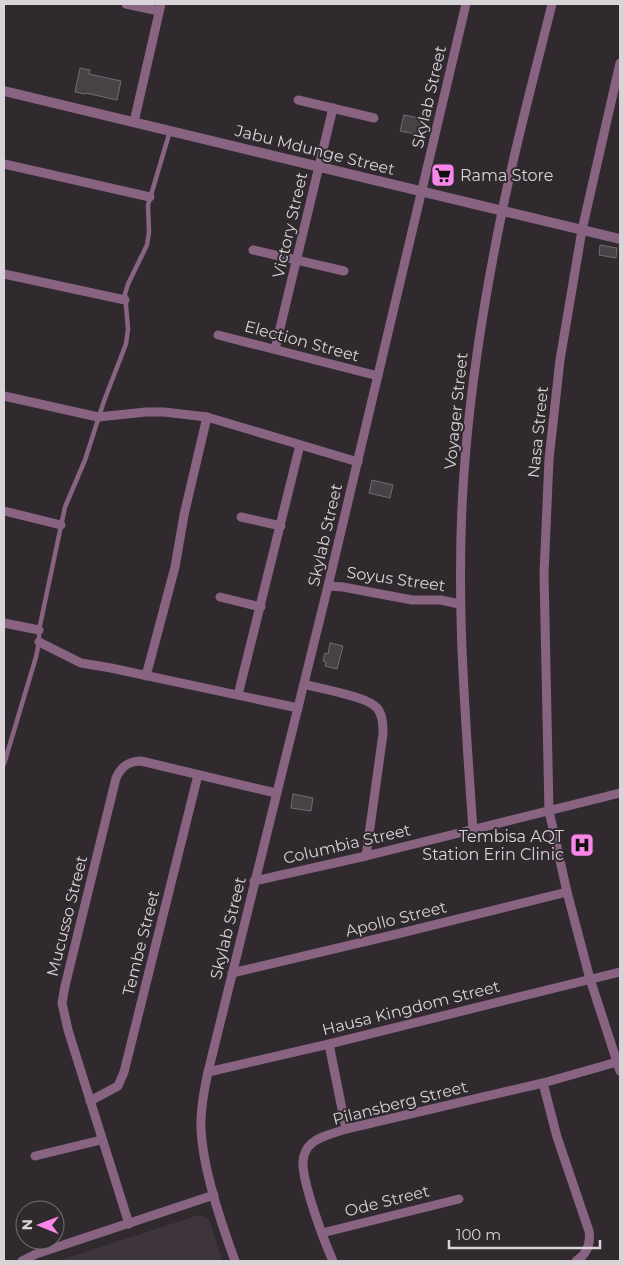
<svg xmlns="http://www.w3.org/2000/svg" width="624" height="1265" font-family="Montserrat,sans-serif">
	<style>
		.built { fill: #3e343c }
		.building { fill: #484247; stroke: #736c72 }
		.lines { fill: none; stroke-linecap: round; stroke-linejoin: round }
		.service { stroke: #896482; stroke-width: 4.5 }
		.minor { stroke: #896482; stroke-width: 9 }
		.tertiary { stroke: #896482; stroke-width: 10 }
		.labels { text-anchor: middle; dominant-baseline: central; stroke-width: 4; stroke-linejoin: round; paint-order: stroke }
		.street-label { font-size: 16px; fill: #d7d3d6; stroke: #302a2f }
		.poi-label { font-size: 16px; fill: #d7d3d6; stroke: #302a2f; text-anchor: start }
	</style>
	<rect width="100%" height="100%" fill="#302a2f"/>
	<polygon class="built" points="199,1215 209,1219 222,1261 60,1261 61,1260"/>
	<g class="building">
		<polygon points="80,68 90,70 89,74 121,81 117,100 86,93 85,94 75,92"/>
		<polygon points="404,115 424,119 421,135 400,131"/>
		<polygon points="600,245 617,248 616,258 599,255"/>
		<polygon points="372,480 393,485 390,498 369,493"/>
		<polygon points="330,643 343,646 337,669 325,666 326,662 323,661 325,653 328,654"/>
		<polygon points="293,794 313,798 311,811 291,808"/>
	</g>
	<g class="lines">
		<polyline class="service" points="4,764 36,657 39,642 39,630 65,507 85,460 104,401 126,344 128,329 125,294 128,284 147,245 149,232 148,205 170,131"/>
		<g class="minor">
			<polyline points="126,4 159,11"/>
			<polyline points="620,63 582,230 560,360 549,459 544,574 549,811 567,892 590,979 620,1071"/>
			<polyline points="298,100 374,118"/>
			<polyline points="134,122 161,4"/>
			<polyline points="4,164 150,197"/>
			<polyline points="253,250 344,271"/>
			<polyline points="4,274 125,300"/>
			<polyline points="218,335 378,376"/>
			<polyline points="275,349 333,108"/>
			<polyline points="4,396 98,417 146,412 164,412 207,417 358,462"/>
			<polyline points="4,511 61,525"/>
			<polyline points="241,517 281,526"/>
			<polyline points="328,586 343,587 412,600 441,600 459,604"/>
			<polyline points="220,597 261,607"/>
			<polyline points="4,623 39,630"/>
			<polyline points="39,642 81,663 111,668 298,708"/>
			<polyline points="146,676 175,567 184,515 207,417"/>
			<path d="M304,684C320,689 367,696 377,708C383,715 383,725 383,734L366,856"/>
			<polyline points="238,695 300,445"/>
			<path d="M473,830C464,701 454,577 466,448C473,369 486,290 502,212C516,142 535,73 552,4"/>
			<polyline points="254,881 366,856 620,793"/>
			<polyline points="232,973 397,934 567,892"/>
			<polyline points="329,1044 346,1129"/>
			<polyline points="208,1072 329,1044 620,972"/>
			<path d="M543,1083L557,1137L589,1231C591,1244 587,1254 576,1261"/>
			<polyline points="90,1101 118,1086 124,1072 198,775"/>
			<polyline points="35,1156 101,1140"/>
			<path d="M129,1224L68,1030L62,1003L65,986L116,778C121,767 128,761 141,761L276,793"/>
			<polyline points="322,1233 459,1199"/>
			<polyline points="22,1261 36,1254 214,1195"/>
			<path d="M235,1261C221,1223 203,1170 201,1130C200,1110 204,1090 208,1072L328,586L466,4"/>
			<path d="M333,1261C324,1241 302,1182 303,1162C303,1156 306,1148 311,1144C319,1136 335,1133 346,1129L543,1083L617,1062"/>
		</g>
		<polyline class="tertiary" points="4,91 620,239"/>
	</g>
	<defs>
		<g id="supermarket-square" transform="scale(1.25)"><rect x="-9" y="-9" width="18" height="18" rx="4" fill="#f987e9" stroke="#302a2f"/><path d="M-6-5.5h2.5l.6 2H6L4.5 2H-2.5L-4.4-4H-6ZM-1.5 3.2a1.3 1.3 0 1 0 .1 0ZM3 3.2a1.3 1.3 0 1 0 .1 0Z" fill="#111"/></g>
		<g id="hospital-square" transform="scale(1.25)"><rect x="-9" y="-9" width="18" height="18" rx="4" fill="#f987e9" stroke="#302a2f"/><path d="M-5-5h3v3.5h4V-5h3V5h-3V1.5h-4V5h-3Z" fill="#111"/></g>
	</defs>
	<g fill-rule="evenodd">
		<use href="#supermarket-square" x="443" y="175"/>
		<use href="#hospital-square" x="582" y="845"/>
	</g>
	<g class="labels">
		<g class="street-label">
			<text transform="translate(429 97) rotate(-77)">Skylab Street</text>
			<text transform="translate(315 150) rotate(14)">Jabu Mdunge Street</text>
			<text transform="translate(290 225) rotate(-77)">Victory Street</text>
			<text transform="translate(302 341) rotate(15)">Election Street</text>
			<text transform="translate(456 411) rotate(-84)">Voyager Street</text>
			<text transform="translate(538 432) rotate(-84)">Nasa Street</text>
			<text transform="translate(325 535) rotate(-77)">Skylab Street</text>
			<text transform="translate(396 579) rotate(8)">Soyus Street</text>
			<text transform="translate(347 844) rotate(-13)">Columbia Street</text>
			<text transform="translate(67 916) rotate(-76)">Mucusso Street</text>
			<text transform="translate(396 919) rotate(-14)">Apollo Street</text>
			<text transform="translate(228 928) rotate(-76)">Skylab Street</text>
			<text transform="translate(141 943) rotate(-76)">Tembe Street</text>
			<text transform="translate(411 1008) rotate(-14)">Hausa Kingdom Street</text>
			<text transform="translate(400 1103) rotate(-14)">Pilansberg Street</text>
			<text transform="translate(387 1201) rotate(-14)">Ode Street</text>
		</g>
		<g class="poi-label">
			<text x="460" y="175">Rama Store</text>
			<text x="564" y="836" text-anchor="end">Tembisa AQT<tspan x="564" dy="18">Station Erin Clinic</tspan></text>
		</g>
	</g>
	<rect width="624" height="1265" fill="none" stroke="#d7d3d6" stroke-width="10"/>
	<g transform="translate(40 1225) rotate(271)"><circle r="24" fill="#302a2f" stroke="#736e72"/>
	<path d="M0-4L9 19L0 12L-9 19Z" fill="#f987e9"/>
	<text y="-8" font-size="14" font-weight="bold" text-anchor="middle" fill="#d7d3d6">N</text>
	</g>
	<path d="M449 1240v8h151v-8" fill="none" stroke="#d7d3d6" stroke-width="2.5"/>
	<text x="456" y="1240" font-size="15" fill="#d7d3d6" stroke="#302a2f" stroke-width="4" paint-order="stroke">100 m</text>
</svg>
